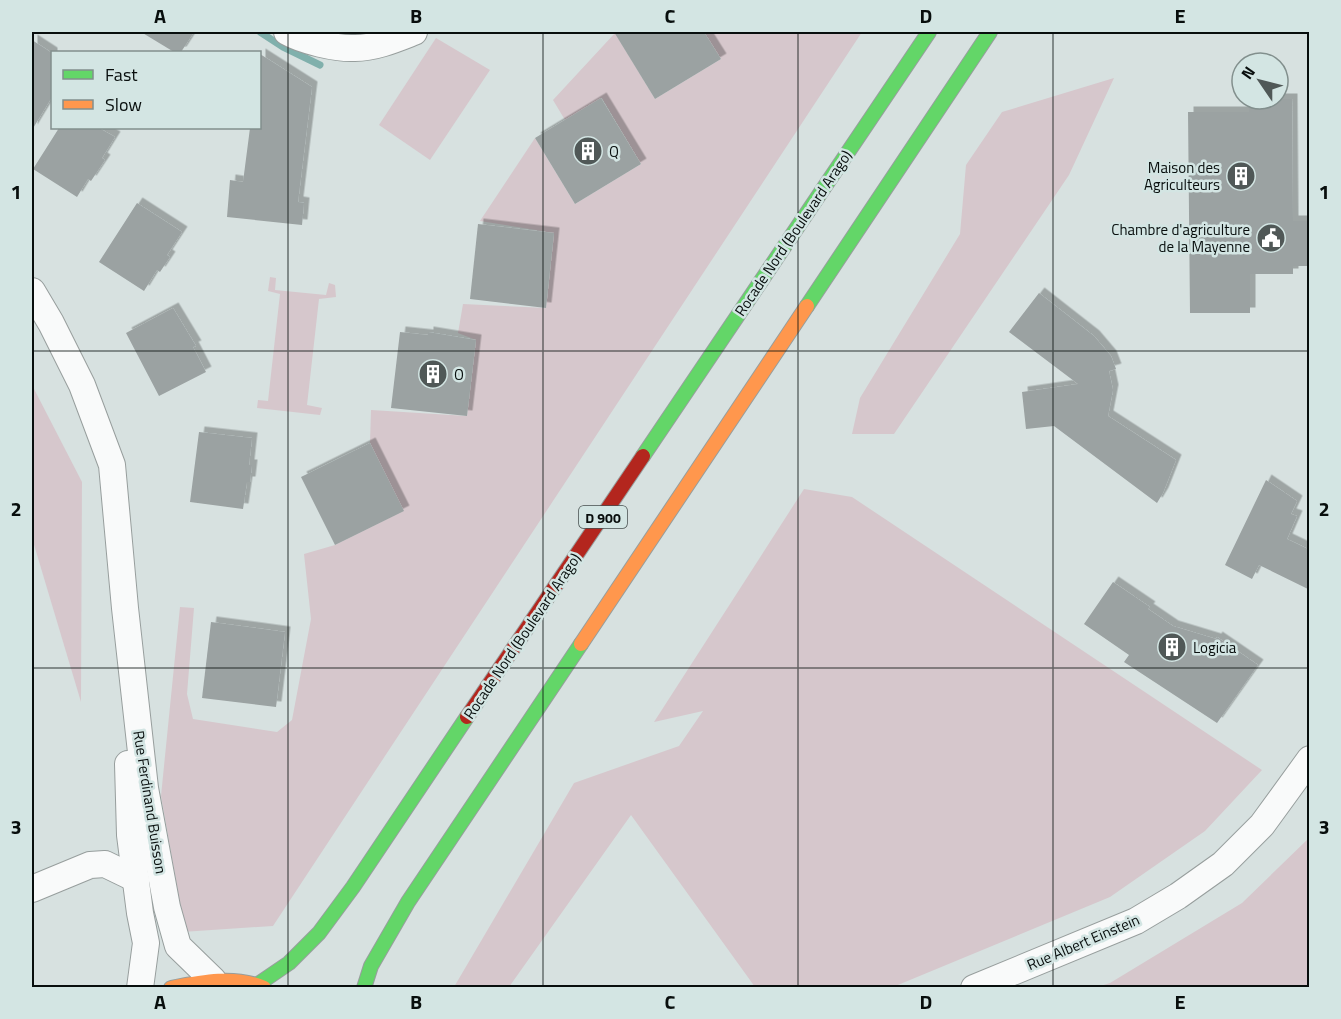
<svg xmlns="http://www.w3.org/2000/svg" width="1341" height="1019" font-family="'Titillium Web',sans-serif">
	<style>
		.green { fill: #d6c7cc }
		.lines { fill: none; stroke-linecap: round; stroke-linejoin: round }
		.stream { stroke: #80b0ac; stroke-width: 7 }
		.building { fill: #9ba2a2; filter: url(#shadow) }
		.street-casing { stroke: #979e9d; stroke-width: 28 }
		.fast-casing { stroke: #979e9d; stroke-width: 16 }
		.slow-casing { stroke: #979e9d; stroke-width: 16 }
		.jam-casing { stroke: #979e9d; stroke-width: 16 }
		.street { stroke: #f9fafa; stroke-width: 26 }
		.fast { stroke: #63d668; stroke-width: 14 }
		.slow { stroke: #ff974d; stroke-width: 14 }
		.jam { stroke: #b3261e; stroke-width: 14 }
		.grid { fill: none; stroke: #080e0d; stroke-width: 1.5; stroke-opacity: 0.55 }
		.labels { text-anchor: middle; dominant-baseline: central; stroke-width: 5; stroke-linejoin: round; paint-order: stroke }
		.shield { fill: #d3e5e3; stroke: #454e4d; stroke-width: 1.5 }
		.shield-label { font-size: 14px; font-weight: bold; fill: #080e0d }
		.poi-label { font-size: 15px; fill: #080e0d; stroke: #d3e5e3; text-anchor: start }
		.street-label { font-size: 15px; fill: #080e0d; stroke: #d3e5e3 }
		.neatline { fill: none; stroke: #080e0d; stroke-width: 2 }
		.grid-label { font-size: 20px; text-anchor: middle; font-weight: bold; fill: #080e0d }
	</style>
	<defs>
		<filter id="shadow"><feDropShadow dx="5.5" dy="-5.5" stdDeviation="0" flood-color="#0004"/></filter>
	</defs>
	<rect width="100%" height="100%" fill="#d7e1e0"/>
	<g class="green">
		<polygon points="704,32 862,32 273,926 182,932 180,903 161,796 180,607 194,608 187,694 193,719 277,732 292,720 311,619 304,554 335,545 403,511 370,443 371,410 467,416 476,340 458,333 463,304 546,308 554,233 480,221 535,138 575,204 641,164 602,98 565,120 553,100 615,33 655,99 721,59"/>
		<polygon points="436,38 490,70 430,160 379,125"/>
		<polygon points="1114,78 1069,175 894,434 852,434 860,398 960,234 966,165 1002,112"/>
		<polygon points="270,277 276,278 275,290 326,295 329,283 335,285 336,297 319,299 307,405 322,408 320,415 257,408 258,400 268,401 280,294 268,291"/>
		<polygon points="32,385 82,482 81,702 32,538"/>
		<polygon points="804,489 852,497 1262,770 1205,831 1110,897 893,987 755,987 631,815 509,987 454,987 574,783 679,746 703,711 654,722"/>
		<polygon points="1309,838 1309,987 1097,987 1110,983 1242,903"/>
	</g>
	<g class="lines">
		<polyline class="stream" points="260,32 283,47 320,65"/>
	</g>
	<g class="building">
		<polygon points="141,32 194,32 181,52 174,52"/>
		<polygon points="614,32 704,32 721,59 655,99"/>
		<polygon points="32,40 52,53 52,97 32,130"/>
		<polygon points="260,54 312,87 298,202 304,203 302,225 227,217 230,180 243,182 250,128 260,128"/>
		<polygon points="601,98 641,164 575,204 535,138"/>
		<polygon points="1249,99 1292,99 1293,221 1310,221 1310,266 1293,266 1293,274 1250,274 1250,313 1190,313 1188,112 1249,112"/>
		<polygon points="59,128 99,128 115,137 102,158 105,160 91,181 88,179 77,197 33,169"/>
		<polygon points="137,203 182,232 167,255 170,257 160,272 157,270 144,291 99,262"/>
		<polygon points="478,224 554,233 546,308 470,299"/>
		<polygon points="1039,293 1094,336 1111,356 1116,369 1109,371 1113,390 1108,416 1176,460 1163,493 1157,503 1054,426 1026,429 1022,392 1078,384 1009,332"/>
		<polygon points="173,308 196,346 193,347 206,372 159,396 126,333"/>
		<polygon points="400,332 428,335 428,332 476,340 467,416 391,408"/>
		<polygon points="199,432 252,438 249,465 252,465 250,482 247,482 243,509 190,502"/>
		<polygon points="370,443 404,511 335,545 301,477"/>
		<polygon points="1266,480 1297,501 1291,514 1297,516 1287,539 1310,550 1310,590 1259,565 1252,579 1225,565"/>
		<polygon points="1113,582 1150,607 1148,609 1173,626 1216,639 1217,637 1258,665 1217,723 1124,662 1129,655 1084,624"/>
		<polygon points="211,622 285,632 276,707 202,698"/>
	</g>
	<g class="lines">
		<g class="street-casing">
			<g id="street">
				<path d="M287,32C303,41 336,49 355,48C375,48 396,39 414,32"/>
				<polyline points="32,291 51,323 82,385 112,465 125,608 145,788 167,907 178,946 213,980"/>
				<polyline points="128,764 130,835 140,913 146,943 140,988"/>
				<polyline points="32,889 90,865 105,864 136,879"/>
				<polyline points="974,988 1136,921 1178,896 1223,864 1262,825 1310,759"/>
			</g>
		</g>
		<g class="fast-casing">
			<g id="fast">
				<polyline points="807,306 990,32"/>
				<polyline points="643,456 929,32"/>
				<polyline points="257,985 289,963 319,933 353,887 467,717"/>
				<polyline points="364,988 371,966 408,902 581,644"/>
			</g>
		</g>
		<g class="slow-casing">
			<g id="slow">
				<polyline points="581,644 807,306"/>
				<path d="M171,988C201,982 235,975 264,988"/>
			</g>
		</g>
		<g class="jam-casing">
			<polyline id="jam" points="467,717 643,456"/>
		</g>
		<use href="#street" class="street"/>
		<use href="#fast" class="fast"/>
		<use href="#slow" class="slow"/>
		<use href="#jam" class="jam"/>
	</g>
	<path class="grid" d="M288,32V988M543,32V988M798,32V988M1053,32V988M32,351H1310M32,668H1310"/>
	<defs>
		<g id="building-disc" transform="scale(1.5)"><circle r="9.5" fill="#505857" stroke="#d3e5e3"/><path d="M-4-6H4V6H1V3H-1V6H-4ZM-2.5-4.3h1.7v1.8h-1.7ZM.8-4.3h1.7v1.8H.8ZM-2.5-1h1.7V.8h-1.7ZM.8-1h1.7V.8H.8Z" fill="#fff"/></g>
		<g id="civic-disc" transform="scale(1.5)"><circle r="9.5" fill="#505857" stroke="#d3e5e3"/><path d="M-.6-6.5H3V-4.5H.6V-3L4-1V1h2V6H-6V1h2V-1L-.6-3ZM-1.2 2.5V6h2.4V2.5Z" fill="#fff"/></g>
	</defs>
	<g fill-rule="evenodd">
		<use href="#building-disc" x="588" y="151"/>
		<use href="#building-disc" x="1241" y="176"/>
		<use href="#civic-disc" x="1271" y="238"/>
		<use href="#building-disc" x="433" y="374"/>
		<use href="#building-disc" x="1172" y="647"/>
	</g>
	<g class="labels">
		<rect class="shield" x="579" y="506" width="48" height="22" rx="4.5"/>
		<g class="shield-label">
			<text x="603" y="517">D 900</text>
		</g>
		<g class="poi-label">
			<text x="609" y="151">Q</text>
			<text x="1220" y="167" text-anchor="end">Maison des<tspan x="1220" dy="17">Agriculteurs</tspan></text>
			<text x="1250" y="229" text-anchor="end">Chambre d'agriculture<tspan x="1250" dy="17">de la Mayenne</tspan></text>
			<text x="454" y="374">O</text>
			<text x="1193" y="647">Logicia</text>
		</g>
		<g class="street-label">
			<text transform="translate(793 233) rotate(-56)">Rocade Nord (Boulevard Arago)</text>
			<text transform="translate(522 636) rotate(-56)">Rocade Nord (Boulevard Arago)</text>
			<text transform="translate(150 802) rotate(81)">Rue Ferdinand Buisson</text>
			<text transform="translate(1083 942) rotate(-23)">Rue Albert Einstein</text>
		</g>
	</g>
	<rect width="1341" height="1019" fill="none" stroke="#d3e5e3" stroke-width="66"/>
	<rect x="51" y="51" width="210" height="78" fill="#d3e5e3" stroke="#828f8d" stroke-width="1.5"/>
	<rect x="63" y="70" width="30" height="9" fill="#63d668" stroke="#828f8d" stroke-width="1.5"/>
	<text x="105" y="81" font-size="18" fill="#080e0d">Fast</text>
	<rect x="63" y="100" width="30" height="9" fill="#ff974d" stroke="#828f8d" stroke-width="1.5"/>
	<text x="105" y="111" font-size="18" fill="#080e0d">Slow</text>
	<g transform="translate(1260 81) rotate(305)"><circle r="28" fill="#d3e5e3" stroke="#828f8d" stroke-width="1.5"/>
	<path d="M0-4.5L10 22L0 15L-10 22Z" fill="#505857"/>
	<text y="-9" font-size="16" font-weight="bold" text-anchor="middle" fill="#080e0d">N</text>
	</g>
	<rect x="33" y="33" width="1275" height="953" class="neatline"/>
	<g class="grid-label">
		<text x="160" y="23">A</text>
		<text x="416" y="23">B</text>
		<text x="670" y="23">C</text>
		<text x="926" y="23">D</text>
		<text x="1180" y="23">E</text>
		<text x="16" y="199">1</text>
		<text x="1324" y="199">1</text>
		<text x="16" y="516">2</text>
		<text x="1324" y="516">2</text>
		<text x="16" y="834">3</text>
		<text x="1324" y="834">3</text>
		<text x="160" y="1009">A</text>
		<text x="416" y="1009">B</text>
		<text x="670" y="1009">C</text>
		<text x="926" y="1009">D</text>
		<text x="1180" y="1009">E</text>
	</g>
</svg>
